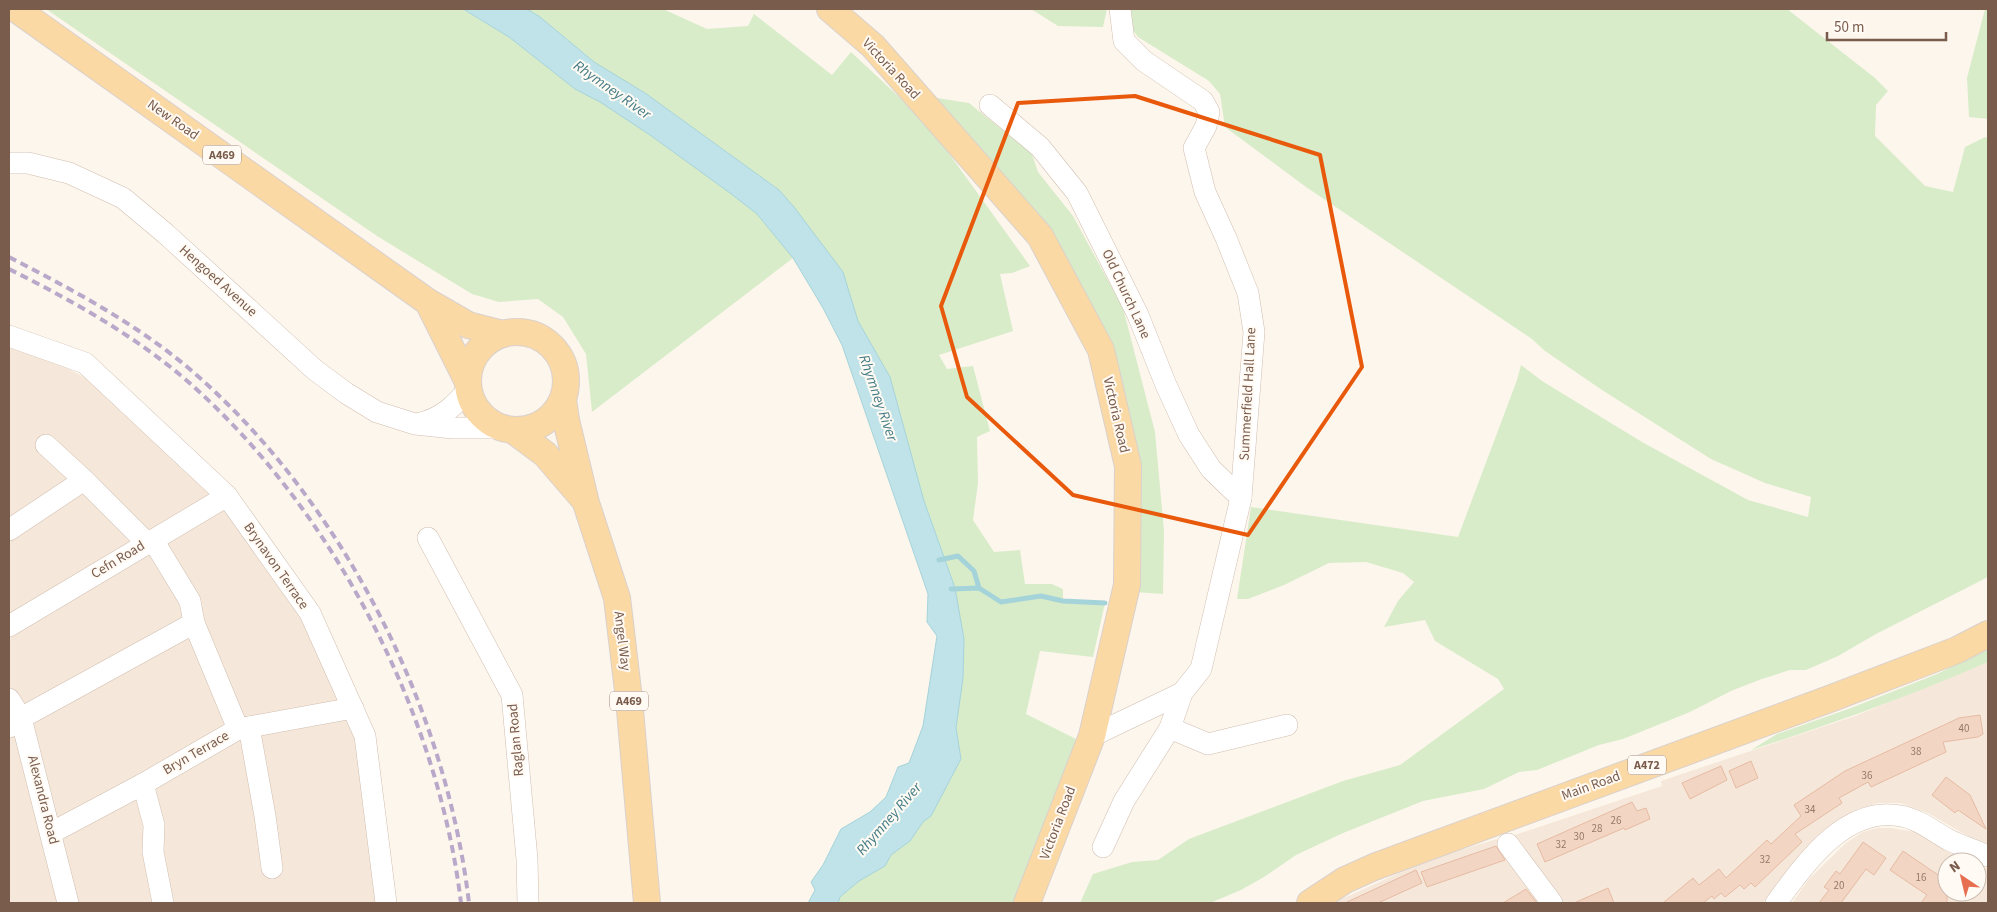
<svg xmlns="http://www.w3.org/2000/svg" width="1997" height="912" font-family="'Source Sans 3',sans-serif">
	<style>
		.residential { fill: #f5e8da }
		.green { fill: #d8ecc9 }
		.water { fill: #bfe3e8; stroke: #a5d3da }
		.lines { fill: none; stroke-linecap: round; stroke-linejoin: round }
		.stream { stroke: #a5d3da; stroke-width: 5 }
		.building { fill: #f3d5c3; stroke: #e6bba3 }
		.minor-casing { stroke: #d1beb0; stroke-width: 22 }
		.major-casing { stroke: #dad1cd; stroke-width: 28 }
		.minor { stroke: #fff; stroke-width: 21 }
		.major { stroke: #fbd9a5; stroke-width: 26 }
		.rail { stroke: #b9a8c9; stroke-width: 4; stroke-dasharray: 8 5; stroke-linecap: butt }
		.marked { fill: none; stroke: #e8590c; stroke-width: 4; stroke-linejoin: round }
		.labels { text-anchor: middle; dominant-baseline: central; stroke-width: 4; stroke-linejoin: round; paint-order: stroke }
		.number-label { font-size: 11px; fill: #987a6a }
		.shield { fill: #fffaf3; stroke: #a28b7f; stroke-width: 1 }
		.shield-label { font-size: 12px; font-weight: bold; fill: #7a5c4d }
		.street-label { font-size: 14px; fill: #7a5c4d; stroke: #fffaf3 }
		.water-label { font-size: 15px; font-style: italic; fill: #437c86; stroke: #fffaf3 }
	</style>
	<rect width="100%" height="100%" fill="#fdf6ec"/>
	<g class="residential">
		<polygon points="9,345 57,363 95,383 128,412 250,535 303,621 354,728 379,903 9,903"/>
		<polygon points="1988,662 1988,843 1969,837 1928,813 1915,808 1900,803 1878,803 1858,809 1830,825 1793,863 1763,903 1560,903 1512,836 1662,786 1661,781 1855,716"/>
		<polygon points="1877,828 1891,828 1916,832 1950,853 1971,862 1947,862 1947,892 1977,892 1977,865 1988,869 1988,903 1792,903 1809,879 1846,843 1863,832"/>
		<polygon points="1497,839 1545,903 1333,903 1399,873 1447,854"/>
	</g>
	<g class="green">
		<polygon points="46,9 462,9 509,37 575,89 600,102 650,135 730,193 757,214 793,258 592,412 586,354 563,317 538,299 499,302 472,294 377,236"/>
		<polygon points="527,9 663,9 707,29 748,26 754,14 832,75 851,52 927,123 1030,266 1012,273 1000,274 1013,331 939,355 947,369 973,366 990,431 977,437 978,483 973,520 994,552 1020,550 1025,584 1052,584 1063,589 1063,601 1105,603 1093,657 1040,651 1026,714 1080,741 1022,903 838,903 840,897 859,881 885,866 891,855 910,841 923,822 931,816 961,759 956,728 963,678 964,639 955,588 924,501 890,377 858,321 843,272 779,190 645,93 594,62 540,17"/>
		<polygon points="1031,9 1107,9 1103,27 1058,26"/>
		<polygon points="1129,9 1787,9 1875,78 1888,91 1876,105 1875,136 1925,186 1953,192 1965,147 1985,137 1988,138 1988,577 1876,634 1838,656 1806,670 1790,670 1759,680 1731,691 1690,712 1623,739 1599,745 1537,770 1519,772 1484,789 1423,801 1343,833 1296,855 1264,877 1241,890 1210,903 1080,903 1093,874 1132,862 1158,860 1189,839 1343,781 1400,765 1504,689 1498,679 1435,641 1425,620 1384,627 1398,601 1414,582 1403,573 1366,562 1329,563 1284,585 1248,599 1237,599 1251,507 1458,537 1517,380 1521,365 1542,381 1642,442 1748,500 1808,517 1811,497 1765,483 1711,459 1602,390 1545,351 1532,339 1306,187 1225,127 1220,94 1209,81 1138,37 1132,29"/>
		<polygon points="1985,9 1988,9 1988,119 1969,117 1967,78"/>
		<polygon points="931,97 969,103 1032,154 1038,172 1073,216 1123,308 1155,432 1164,531 1163,594 1135,592 1119,375"/>
		<path d="M1988,649V662C1911,696 1831,724 1751,750L1777,734L1851,708L1937,674Z"/>
	</g>
	<polygon class="water" points="463,9 527,9 540,17 594,62 645,93 779,190 794,207 843,272 858,321 890,377 924,501 955,588 964,639 963,678 956,728 961,759 931,816 923,822 910,841 891,855 885,866 859,881 840,897 838,903 808,903 815,890 811,882 823,865 841,829 870,812 886,797 898,767 909,763 923,726 937,636 927,622 928,594 842,345 823,308 793,258 757,214 730,193 650,135 600,102 575,89 509,37"/>
	<g class="lines">
		<g class="stream">
			<polyline points="939,560 958,556 974,571 979,588"/>
			<polyline points="951,589 979,588 1001,602 1041,596 1063,601 1105,603"/>
		</g>
	</g>
	<g class="building">
		<polygon points="1980,715 1983,734 1978,737 1943,742 1946,752 1871,787 1868,782 1839,798 1842,803 1795,834 1802,842 1755,887 1751,883 1744,889 1740,885 1725,897 1721,893 1714,899 1712,896 1703,903 1663,903 1693,878 1699,885 1719,869 1726,878 1767,840 1771,844 1801,816 1794,805 1845,771 1959,718"/>
		<polygon points="1751,761 1758,778 1736,788 1729,771"/>
		<polygon points="1721,766 1727,780 1690,799 1682,783"/>
		<polygon points="1946,777 1970,795 1986,829 1958,810 1955,813 1932,795"/>
		<polygon points="1632,802 1637,811 1646,808 1650,819 1625,830 1624,828 1545,862 1537,844"/>
		<polygon points="1863,842 1886,858 1874,875 1866,869 1841,903 1819,903 1829,890 1824,887 1836,871 1840,874"/>
		<polygon points="1496,846 1505,860 1427,887 1421,872"/>
		<polygon points="1903,851 1947,881 1947,903 1921,903 1927,895 1890,870"/>
		<polygon points="1416,870 1422,883 1378,903 1345,903"/>
		<polygon points="1608,888 1614,903 1574,903"/>
		<polygon points="1526,889 1537,903 1503,903"/>
	</g>
	<g class="lines">
		<g class="minor-casing">
			<g id="minor">
				<polyline points="990,105 1040,147 1077,193 1138,315 1166,385 1189,435 1211,469 1241,498"/>
				<polyline points="9,163 28,163 69,173 123,198 166,234 315,370 346,393 377,412 415,424 453,428 499,428"/>
				<polyline points="9,336 85,363 227,496 310,613 365,736 386,903"/>
				<path d="M420,423C441,419 455,405 468,390"/>
				<polyline points="46,445 84,480 147,543"/>
				<polyline points="9,530 84,480"/>
				<polyline points="428,538 512,695 527,859 528,903"/>
				<polyline points="153,540 190,601 194,623"/>
				<polyline points="9,626 227,496"/>
				<polyline points="1182,693 1170,728 1208,744 1287,725"/>
				<polyline points="9,699 21,718 68,903"/>
				<polyline points="9,727 21,718 194,623 238,729"/>
				<polyline points="249,727 265,816 272,868"/>
				<polyline points="1092,736 1182,693 1201,669 1241,498 1254,332 1248,293 1226,238 1205,192 1194,148 1206,126 1209,112 1203,101 1144,61 1124,41 1120,9"/>
				<polyline points="143,784 154,825 153,852 163,903"/>
				<polyline points="51,833 143,784 238,729 353,708"/>
				<polyline points="1508,844 1552,903"/>
				<polyline points="1103,847 1124,801 1170,728"/>
				<path d="M1776,903C1805,864 1845,805 1901,816C1919,819 1934,832 1949,840C1961,846 1975,850 1988,856"/>
			</g>
		</g>
		<g class="major-casing">
			<g id="major">
				<polyline points="16,9 428,302 468,325 503,334"/>
				<polyline points="830,9 873,46 1040,236 1101,350 1128,466 1127,585 1092,736 1027,903"/>
				<polyline points="428,302 467,380"/>
				<circle cx="517" cy="381" r="49"/>
				<polyline points="563,399 566,420 586,503 617,598 629,699 647,903"/>
				<polyline points="514,431 545,454 581,496"/>
				<polyline points="1310,903 1345,880 1374,867 1832,698 1957,650 1988,634"/>
			</g>
		</g>
		<use href="#minor" class="minor"/>
		<use href="#major" class="major"/>
		<g class="rail">
			<path d="M9,257C73,290 137,324 192,371C342,501 446,707 469,903"/>
			<path d="M9,269C71,300 132,334 185,379C331,506 438,711 461,903"/>
		</g>
	</g>
	<path class="marked" d="M1135,96L1320,155L1362,367L1248,535L1073,495L967,397L941,306L1018,103Z"/>
	<g class="labels">
		<g class="number-label">
			<text x="1964" y="728">40</text>
			<text x="1916" y="751">38</text>
			<text x="1867" y="775">36</text>
			<text x="1810" y="809">34</text>
			<text x="1616" y="820">26</text>
			<text x="1597" y="828">28</text>
			<text x="1579" y="836">30</text>
			<text x="1561" y="844">32</text>
			<text x="1765" y="859">32</text>
			<text x="1921" y="877">16</text>
			<text x="1839" y="885">20</text>
		</g>
		<g class="shield">
			<rect x="203" y="145.5" width="38" height="19" rx="4"/>
			<rect x="610" y="691.5" width="38" height="19" rx="4"/>
			<rect x="1628" y="755.5" width="38" height="19" rx="4"/>
		</g>
		<g class="shield-label">
			<text x="222" y="155">A469</text>
			<text x="629" y="701">A469</text>
			<text x="1647" y="765">A472</text>
		</g>
		<g class="street-label">
			<text transform="translate(891 69) rotate(47)">Victoria Road</text>
			<text transform="translate(173 120) rotate(35)">New Road</text>
			<text transform="translate(218 281) rotate(42)">Hengoed Avenue</text>
			<text transform="translate(1126 294) rotate(65)">Old Church Lane</text>
			<text transform="translate(1248 394) rotate(-87)">Summerfield Hall Lane</text>
			<text transform="translate(1116 415) rotate(77)">Victoria Road</text>
			<text transform="translate(118 560) rotate(-31)">Cefn Road</text>
			<text transform="translate(276 566) rotate(55)">Brynavon Terrace</text>
			<text transform="translate(622 641) rotate(83)">Angel Way</text>
			<text transform="translate(516 740) rotate(-95)">Raglan Road</text>
			<text transform="translate(196 753) rotate(-30)">Bryn Terrace</text>
			<text transform="translate(1591 786) rotate(-20)">Main Road</text>
			<text transform="translate(43 800) rotate(76)">Alexandra Road</text>
			<text transform="translate(1058 823) rotate(-69)">Victoria Road</text>
		</g>
		<g class="water-label">
			<text transform="translate(612 90) rotate(35)">Rhymney River</text>
			<text transform="translate(878 398) rotate(71)">Rhymney River</text>
			<text transform="translate(889 819) rotate(-49)">Rhymney River</text>
		</g>
	</g>
	<rect width="1997" height="912" fill="none" stroke="#7a5c4d" stroke-width="20"/>
	<g transform="translate(1962 877) rotate(325)"><circle r="24" fill="#fffaf3" stroke="#cabbb1"/>
	<path d="M0-4L9 19L0 12L-9 19Z" fill="#e76f51"/>
	<text y="-8" font-size="14" font-weight="bold" text-anchor="middle" fill="#7a5c4d">N</text>
	</g>
	<path d="M1827 32v8h119v-8" fill="none" stroke="#7a5c4d" stroke-width="2.5"/>
	<text x="1834" y="32" font-size="15" fill="#7a5c4d" stroke="#fffaf3" stroke-width="4" paint-order="stroke">50 m</text>
</svg>
